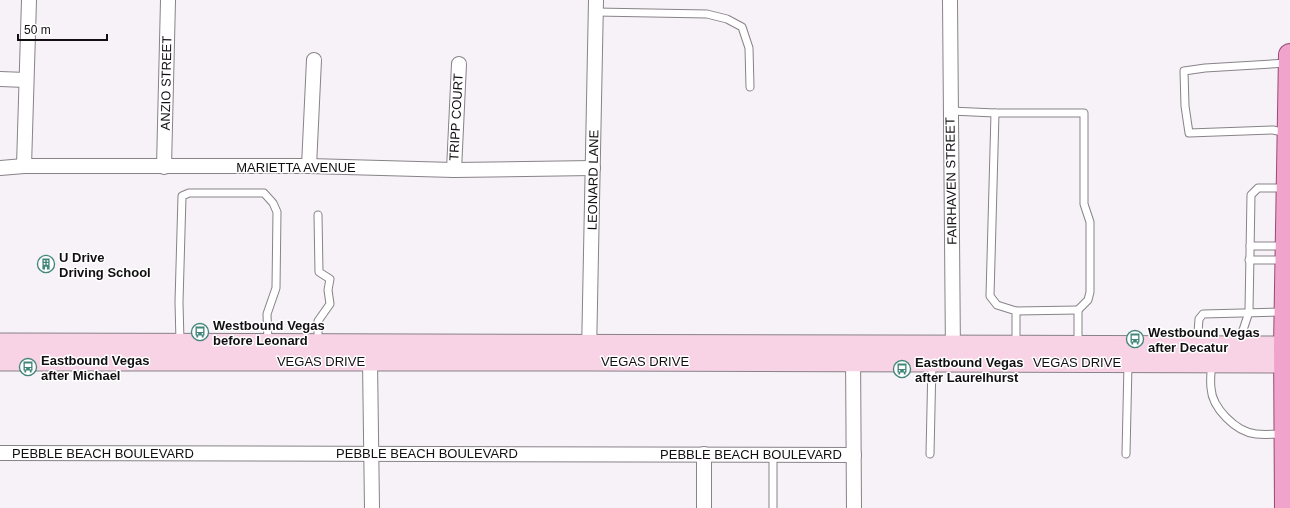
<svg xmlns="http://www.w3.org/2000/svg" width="1290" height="508" font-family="Arial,sans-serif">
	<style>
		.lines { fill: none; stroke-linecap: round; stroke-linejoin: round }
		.lane-casing { stroke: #878387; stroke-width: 9 }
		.street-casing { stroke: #878387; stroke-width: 16 }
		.secondary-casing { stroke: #878387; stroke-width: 21 }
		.primary-casing { stroke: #9c4974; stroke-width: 24 }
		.lane { stroke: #fff; stroke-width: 7 }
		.street { stroke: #fff; stroke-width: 14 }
		.secondary { stroke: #f8d2e5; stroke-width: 19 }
		.primary { stroke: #f1a4cb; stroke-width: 22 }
		.labels { text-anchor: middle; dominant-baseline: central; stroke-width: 3; stroke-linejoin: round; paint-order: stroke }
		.street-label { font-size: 13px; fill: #110f11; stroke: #fff }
		.poi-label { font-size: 13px; font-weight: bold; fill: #110f11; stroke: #fff; text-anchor: start }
	</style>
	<rect width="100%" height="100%" fill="#f6f2f7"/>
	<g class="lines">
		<g class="lane-casing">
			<g id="lane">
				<polyline points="596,12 707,14 727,19 742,27 749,48 750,87"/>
				<polyline points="951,111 995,113"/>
				<polyline points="1287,133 1273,130 1189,133 1185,106 1184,71 1205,68 1288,63"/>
				<polyline points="1250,246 1285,246"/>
				<polyline points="1249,260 1285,260"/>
				<polyline points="1016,311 1078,310"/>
				<polyline points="180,342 179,302 182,196 189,193 264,193 273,203 277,212 276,288 267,314 268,342"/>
				<polyline points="318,342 318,321 330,304 328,290 330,279 319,272 318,215"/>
				<polyline points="1016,344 1016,311 997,305 990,296 995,113 1084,113 1084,204 1090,222 1090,292 1088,300 1078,310 1078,345"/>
				<polyline points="1197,346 1199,319 1203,314 1284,312"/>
				<polyline points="1242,346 1242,333 1249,312 1251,195 1258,188 1286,188"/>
				<path d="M1212,363C1211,371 1210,380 1211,388C1212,408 1236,432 1256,434C1265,435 1275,434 1284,434"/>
				<polyline points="930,454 932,362"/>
				<polyline points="1126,454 1128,364"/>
				<polyline points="773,508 773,454"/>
			</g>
		</g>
		<g class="street-casing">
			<g id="street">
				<polyline points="950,0 953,355"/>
				<polyline points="0,79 26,80"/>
				<polyline points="24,166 29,0"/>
				<polyline points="309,166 314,60"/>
				<polyline points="164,167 168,0"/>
				<polyline points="0,168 24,166 309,166 454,170 593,168"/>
				<polyline points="454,170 459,64"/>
				<polyline points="853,352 854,508"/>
				<polyline points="589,354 596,0"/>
				<polyline points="370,361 372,508"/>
				<polyline points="0,453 854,455"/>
				<polyline points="704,454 704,508"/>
			</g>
		</g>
		<g class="secondary-casing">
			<g id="secondary">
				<polyline points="0,343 1290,346"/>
				<polyline points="0,361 589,361 1290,363"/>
			</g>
		</g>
		<g class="primary-casing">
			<polyline id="primary" points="1286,508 1285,346 1290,55"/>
		</g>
		<use href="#lane" class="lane"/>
		<use href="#street" class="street"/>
		<use href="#secondary" class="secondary"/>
		<use href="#primary" class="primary"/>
	</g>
	<defs>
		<g id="building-ring" transform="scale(0.9)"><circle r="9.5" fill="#fff" stroke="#42867a" stroke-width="1.5"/><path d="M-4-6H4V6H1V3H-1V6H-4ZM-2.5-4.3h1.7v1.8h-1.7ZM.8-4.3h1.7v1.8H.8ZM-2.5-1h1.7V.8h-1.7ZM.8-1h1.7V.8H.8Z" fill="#42867a"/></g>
		<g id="bus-ring" transform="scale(0.9)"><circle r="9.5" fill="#fff" stroke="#42867a" stroke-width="1.5"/><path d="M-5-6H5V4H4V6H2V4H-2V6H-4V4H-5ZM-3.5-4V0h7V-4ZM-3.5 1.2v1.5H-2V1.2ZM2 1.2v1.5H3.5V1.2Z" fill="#42867a"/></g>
	</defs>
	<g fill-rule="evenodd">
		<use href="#building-ring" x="46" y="264"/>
		<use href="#bus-ring" x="200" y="332"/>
		<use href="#bus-ring" x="1135" y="339"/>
		<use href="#bus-ring" x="28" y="367"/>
		<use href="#bus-ring" x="902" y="369"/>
	</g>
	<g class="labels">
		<g class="street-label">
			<text transform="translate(166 83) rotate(-89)">ANZIO STREET</text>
			<text transform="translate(456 117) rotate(-87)">TRIPP COURT</text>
			<text x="296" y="167">MARIETTA AVENUE</text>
			<text transform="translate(593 180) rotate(-89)">LEONARD LANE</text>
			<text transform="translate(951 181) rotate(-91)">FAIRHAVEN STREET</text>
			<text x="321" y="361">VEGAS DRIVE</text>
			<text x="645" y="361">VEGAS DRIVE</text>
			<text x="1077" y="362">VEGAS DRIVE</text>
			<text x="103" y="453">PEBBLE BEACH BOULEVARD</text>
			<text x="427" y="453">PEBBLE BEACH BOULEVARD</text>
			<text x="751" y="454">PEBBLE BEACH BOULEVARD</text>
		</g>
		<g class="poi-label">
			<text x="59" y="257">U Drive<tspan x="59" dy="15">Driving School</tspan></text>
			<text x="213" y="325">Westbound Vegas<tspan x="213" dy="15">before Leonard</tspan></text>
			<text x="1148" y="332">Westbound Vegas<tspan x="1148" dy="15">after Decatur</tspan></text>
			<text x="41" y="360">Eastbound Vegas<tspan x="41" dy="15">after Michael</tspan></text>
			<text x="915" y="362">Eastbound Vegas<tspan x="915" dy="15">after Laurelhurst</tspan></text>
		</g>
	</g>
	<path d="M18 34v6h89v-6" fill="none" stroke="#110f11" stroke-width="2"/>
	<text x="24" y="34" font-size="12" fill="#110f11" stroke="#ffffff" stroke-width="3" paint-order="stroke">50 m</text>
</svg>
